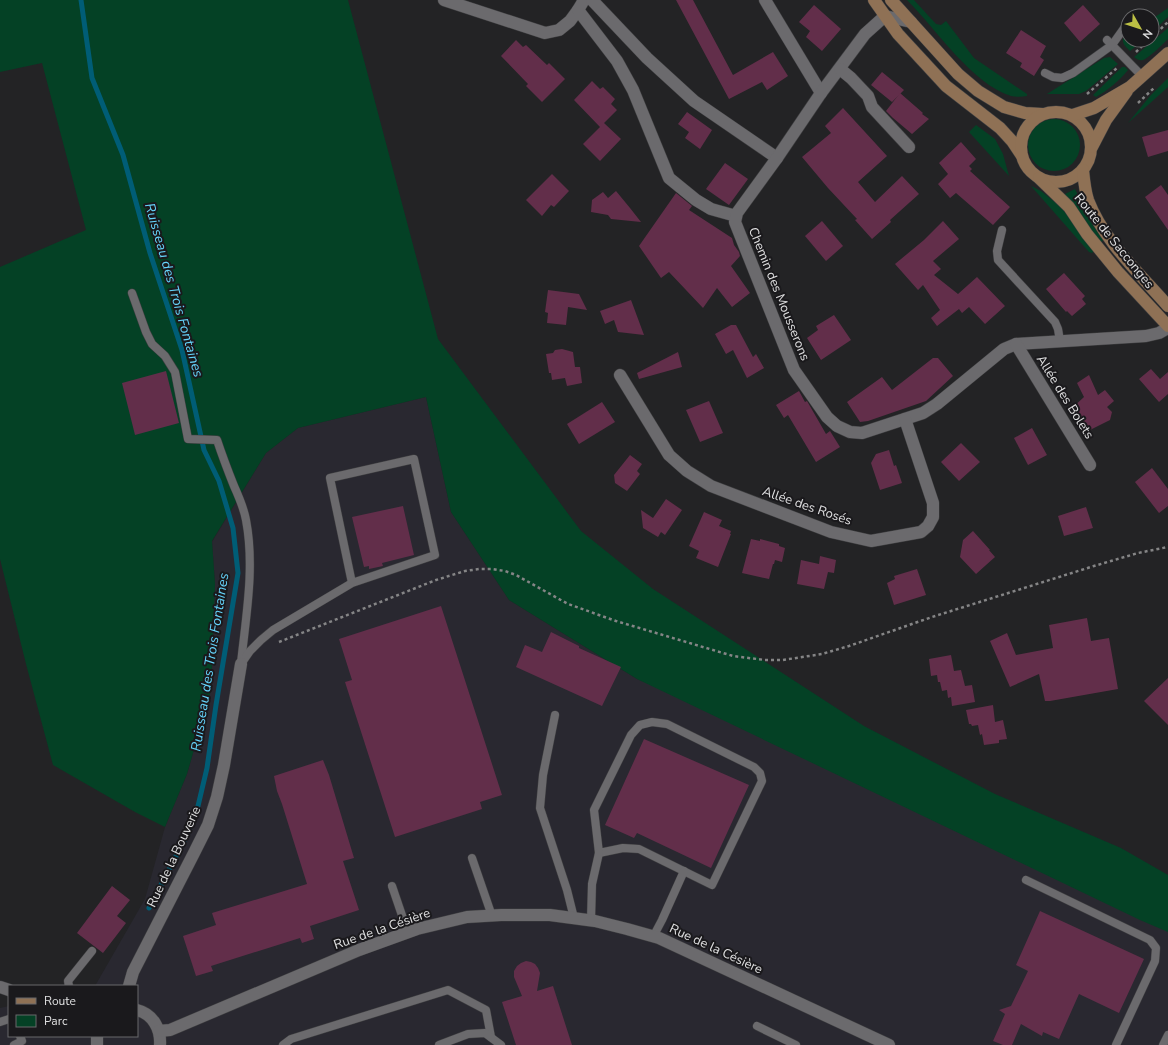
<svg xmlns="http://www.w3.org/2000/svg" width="1168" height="1045" font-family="'Nunito Sans',sans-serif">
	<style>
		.built { fill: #292830 }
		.green { fill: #044125 }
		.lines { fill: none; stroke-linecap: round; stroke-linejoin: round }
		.stream { stroke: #005d76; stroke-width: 5 }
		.building { fill: #622e4a }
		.lane-casing { stroke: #3f3f41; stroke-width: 9 }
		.street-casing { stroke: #3f3f41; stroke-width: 13 }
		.secondary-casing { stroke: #3f3f41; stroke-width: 13 }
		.path { stroke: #858586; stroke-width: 2.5; stroke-dasharray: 3 3; stroke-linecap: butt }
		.lane { stroke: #6b6a6d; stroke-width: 8 }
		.street { stroke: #6b6a6d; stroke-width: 12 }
		.secondary { stroke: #8f7155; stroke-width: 12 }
		.labels { text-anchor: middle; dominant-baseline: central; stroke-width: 4; stroke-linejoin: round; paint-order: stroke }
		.street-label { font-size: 13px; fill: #e0e0e1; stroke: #1a191c }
		.water-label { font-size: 14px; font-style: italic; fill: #65d3fa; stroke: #1a191c }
	</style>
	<rect width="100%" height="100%" fill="#232325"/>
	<polygon class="built" points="426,397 451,512 509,600 637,679 1168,899 1168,1045 0,1045 0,1008 9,1006 9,1036 137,1036 137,986 95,986 145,899 165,827 187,774 211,690 215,584 212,542 266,453 298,428"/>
	<g class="green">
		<polygon points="0,0 348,0 438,339 581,531 653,589 864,726 995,794 1121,848 1168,875 1168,932 1140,920 637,679 509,600 451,512 426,397 298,428 266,453 212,541 215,584 211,690 187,774 165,827 135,812 53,765 26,664 0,559 0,267 86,230 42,63 0,72"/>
		<path d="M907,0H914L936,24L941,25L946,21L974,58L1027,94V96C1022,97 1016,97 1011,96C972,84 936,29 907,0Z"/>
		<polygon points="1168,8 1168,17 1152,32 1152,19"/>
		<path d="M1168,28V39C1163,44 1149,58 1143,60C1139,61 1137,59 1134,57Z"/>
		<path d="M1128,36V40H1144L1130,51C1127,48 1122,44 1123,39Z"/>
		<polygon points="1110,57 1118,64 1086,91 1079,94 1047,94 1104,58"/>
		<path d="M1122,67H1125L1128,70C1119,81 1108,90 1096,97L1093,95Z"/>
		<polygon points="1168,78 1168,87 1128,123 1150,96"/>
		<circle cx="1054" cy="145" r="26"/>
		<polygon points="976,125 995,139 1003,154 1009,176 969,132"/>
		<polygon points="1031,186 1041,191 1061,207 1094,251 1092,253 1089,252"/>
		<path d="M1075,189L1088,218L1103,240L1100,244C1095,237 1090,231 1086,224C1079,212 1076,204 1065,196V194Z"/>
	</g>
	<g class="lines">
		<polyline class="stream" points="81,0 92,78 123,155 150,253 182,350 204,450 219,481 233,528 238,573 216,705 207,768 198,806 185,839 149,908"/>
	</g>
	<g class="building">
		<polygon points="676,0 693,0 733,75 773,52 788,76 767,90 762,82 729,99"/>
		<polygon points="814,5 841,29 822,51 806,37 810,31 799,22"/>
		<polygon points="1083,5 1100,24 1080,42 1064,23"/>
		<polygon points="1021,30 1046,46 1040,57 1044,60 1034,76 1020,67 1022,63 1006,53"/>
		<polygon points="516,40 523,47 526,45 547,65 549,63 565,79 542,102 526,86 528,84 501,56"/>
		<polygon points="882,72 904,90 892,102 871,85"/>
		<polygon points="592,81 600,89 603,87 615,99 611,104 617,110 604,123 621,139 600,161 583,144 600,127 574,100"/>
		<polygon points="900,93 923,113 922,114 929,119 912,134 893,118 886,111"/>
		<polygon points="843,108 887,156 858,182 875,202 902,176 919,194 890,220 891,222 872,239 855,220 857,219 828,188 802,157 831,133 825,126"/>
		<polygon points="687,112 712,130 700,149 685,138 689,132 678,124"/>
		<polygon points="1168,130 1168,151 1148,157 1142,137"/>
		<polygon points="961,142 976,159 969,166 972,169 970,171 1010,207 993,225 956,193 950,198 938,184 948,174 939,163"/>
		<polygon points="725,163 748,179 729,205 706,189"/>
		<polygon points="552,174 569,191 554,207 551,205 542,216 526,200"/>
		<polygon points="1161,185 1168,195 1168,230 1145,197"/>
		<polygon points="616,191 630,208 641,222 611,219 608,215 591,212 592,200 603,192 608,198"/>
		<polygon points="676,193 692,206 689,210 732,238 734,245 739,252 740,256 731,266 750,293 732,307 717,288 703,308 669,272 661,278 639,246"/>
		<polygon points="822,221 843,246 826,261 805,236"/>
		<polygon points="943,221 959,239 933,261 941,269 934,275 958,294 977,277 1005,306 985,324 969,307 962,313 959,309 937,326 931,318 940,310 923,285 918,290 895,264 924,240"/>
		<polygon points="1064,273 1085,296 1082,299 1086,304 1072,316 1067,311 1066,312 1046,289"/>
		<polygon points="548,290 579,294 587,310 568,307 566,325 547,323 548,313 545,312"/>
		<polygon points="631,300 644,335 618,332 614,320 605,324 600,311"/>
		<polygon points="834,315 851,340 821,360 807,338 818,330 816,326"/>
		<polygon points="731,325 736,325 753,357 756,354 764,368 747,378 733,350 726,354 715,334"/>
		<polygon points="562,349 573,352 575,367 580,367 582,383 567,386 565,378 552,380 551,373 549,373 546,354 553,353 555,350"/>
		<polygon points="678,352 682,367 639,379 637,373"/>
		<polygon points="933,358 938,358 953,376 926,401 868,421 860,422 847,402 882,377 892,390"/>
		<polygon points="1151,369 1160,379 1168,372 1168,394 1159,402 1139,379"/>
		<polygon points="166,371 179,423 135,435 122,383"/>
		<polygon points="1089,375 1098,395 1105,390 1114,401 1107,407 1112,412 1110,420 1088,431 1070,410 1084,397 1077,383"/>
		<polygon points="799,391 805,402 807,401 826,434 830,431 840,447 816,462 788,415 784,418 776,405"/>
		<polygon points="709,401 723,433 700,442 686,410"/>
		<polygon points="602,402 615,422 579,444 567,424"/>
		<polygon points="1032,428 1047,455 1028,465 1014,438"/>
		<polygon points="961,443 980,462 959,481 941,462"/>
		<polygon points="889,450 894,466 896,465 902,483 880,490 871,463 876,454"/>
		<polygon points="630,455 642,464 637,471 640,474 627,491 615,483 614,475"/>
		<polygon points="1152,468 1168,489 1168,506 1159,513 1135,482"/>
		<polygon points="666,499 682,510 665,535 661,532 658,537 643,528 641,510 653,518"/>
		<polygon points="403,506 414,555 382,563 383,566 369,569 369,566 364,567 352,517"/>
		<polygon points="1086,507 1093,528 1064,536 1058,516"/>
		<polygon points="704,512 722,520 719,526 731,531 730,534 731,534 718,567 696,558 699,551 689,546"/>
		<polygon points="973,531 990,550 989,550 995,557 976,574 960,557 963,540"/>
		<polygon points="751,539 760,541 760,539 779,544 779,546 785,548 782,562 775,560 774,564 773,564 769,579 742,573"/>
		<polygon points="820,556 836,560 834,573 828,572 824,589 797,584 801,560 819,564"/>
		<polygon points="917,569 926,595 894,605 887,583 895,579 894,576"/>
		<polygon points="441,606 502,795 480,802 482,809 395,837 345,682 352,680 339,639"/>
		<polygon points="1087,618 1091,641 1109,638 1118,689 1050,701 1045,701 1039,674 1010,687 990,641 1007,633 1016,655 1053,648 1049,625"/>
		<polygon points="551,632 579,646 579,648 621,667 602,706 516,667 525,645 542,652"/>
		<polygon points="951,655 954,671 961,670 965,686 972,685 975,702 952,706 951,697 948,698 947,690 942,691 940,682 938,682 937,675 931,676 929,659"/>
		<polygon points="1168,678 1168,725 1144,701"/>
		<polygon points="993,705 995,722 1003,720 1007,739 999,740 999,743 984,745 982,734 980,735 978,725 972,726 971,724 969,724 966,710"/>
		<polygon points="644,739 749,785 711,868 637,833 634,838 605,825"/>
		<polygon points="323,760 329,775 354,858 343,861 359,910 310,926 314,939 302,943 300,938 211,966 213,971 196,976 183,936 216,925 212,913 307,884 282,804 277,791 274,776"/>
		<polygon points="112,886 130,900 117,916 126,923 103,953 77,933"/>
		<polygon points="1040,911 1144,959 1119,1013 1079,994 1059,1039 1043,1032 1042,1036 1021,1024 1012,1045 1003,1045 993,1041 1005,1014 999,1010 1011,1006 1028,971 1016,965"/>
		<polygon points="526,961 531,962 535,964 538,968 540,973 537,991 553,986 572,1045 516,1045 502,1002 522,996 514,977 514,971 517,966 521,963"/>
	</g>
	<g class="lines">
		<g class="lane-casing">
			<g id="lane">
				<polyline points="1107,40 1142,76"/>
				<polyline points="1045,73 1053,77 1062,78 1073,73 1112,45 1127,24 1128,21"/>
				<polyline points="1002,230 997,251 998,260 1055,322 1058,329 1060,341"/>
				<path d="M132,293L146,332L152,344L165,356L175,372L188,439L217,440C222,455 228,471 234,486C239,497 244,509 246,520C255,567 246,616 241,663"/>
				<polyline points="241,664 250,651 261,640 273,630 352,583 435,555 414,459 330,478 352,583"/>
				<polyline points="555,715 543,775 540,808 567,890 574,918"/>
				<polygon points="652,722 667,724 754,767 760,773 762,781 712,885 639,849 623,848 599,853 594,810 631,735 640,725"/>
				<polyline points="472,858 492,916"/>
				<polyline points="1026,880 1150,940 1156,948 1155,961 1116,1045"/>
				<polyline points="392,886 408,933"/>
				<polyline points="591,920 592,884 599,853"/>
				<polyline points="653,937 662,920 684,871"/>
				<polyline points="69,986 68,981 92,951"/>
				<polyline points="0,1022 9,1019"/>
				<polyline points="757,1026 796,1045"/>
				<polyline points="14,1045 22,1041 20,1036"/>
				<polyline points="283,1045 291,1039 448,990 486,1010 491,1037"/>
				<polyline points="439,1045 468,1034 485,1033 501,1045"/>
				<polyline points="1163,1045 1168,1035"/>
			</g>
		</g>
		<g class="street-casing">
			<g id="street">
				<polyline points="444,0 545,33 559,30 570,21 578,10"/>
				<polyline points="584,0 578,10 617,61 633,90 669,178 696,200 711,209 736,216"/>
				<polyline points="592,0 647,58 694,101 777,158"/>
				<polyline points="765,0 821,93"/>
				<polyline points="885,16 865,34 821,93 777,158 737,213 735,222 794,370 827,417 837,426 850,432 862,433 923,413 937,404 1004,349 1016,344 1146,336 1159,333 1168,328"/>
				<polyline points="885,16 911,22"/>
				<polyline points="840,69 851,78 868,96 872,107 909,147"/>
				<polyline points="1016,344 1090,465"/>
				<polyline points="620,375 669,455 687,471 711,486 831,532 871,541 921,532 928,526 933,517 933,503 905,419"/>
				<polyline points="129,986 133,972 194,853 208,825 217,797 224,765 241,664"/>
				<polyline points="0,987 9,990"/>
				<path d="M137,1010C153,1014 161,1029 160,1045"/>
				<polyline points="159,1031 170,1030 359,950 417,929 467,917 501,915 550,915 595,921 627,929 659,938 889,1045"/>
				<polyline points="97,1036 97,1045"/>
			</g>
		</g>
		<g class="secondary-casing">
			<g id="secondary">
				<polyline points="874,0 898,34 946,86 1000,128 1012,141 1022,156"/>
				<polyline points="891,0 958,74 978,91 1004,107 1025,113 1042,114"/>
				<circle cx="1056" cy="147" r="35"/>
				<polyline points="1073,115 1094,108 1130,87 1168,53"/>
				<polyline points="1092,147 1106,120 1127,91"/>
				<path d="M1083,170C1084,180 1085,191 1088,200C1103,240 1140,274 1168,306"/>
				<polyline points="1039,178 1069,207 1087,234 1118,272 1168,326"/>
			</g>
		</g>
		<g class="path">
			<polyline points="1152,37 1168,22"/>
			<polyline points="1136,52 1148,40"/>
			<polyline points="1087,94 1117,68"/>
			<polyline points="1138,103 1155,87"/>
			<polyline points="279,642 436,580 465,571 479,569 492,569 505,571 516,575 568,604 616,621 733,656 765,660 783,660 822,654 849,646 932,617 1094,566 1138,553 1168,547"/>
		</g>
		<use href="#lane" class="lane"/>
		<use href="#street" class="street"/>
		<use href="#secondary" class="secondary"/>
	</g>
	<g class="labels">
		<g class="street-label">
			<text transform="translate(1114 241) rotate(51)">Route de Sacconges</text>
			<text transform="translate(779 294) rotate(68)">Chemin des Mousserons</text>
			<text transform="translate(1065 397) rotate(58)">Allée des Bolets</text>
			<text transform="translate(807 506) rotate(19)">Allée des Rosés</text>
			<text transform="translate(174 857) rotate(-65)">Rue de la Bouverie</text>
			<text transform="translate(382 929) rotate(-19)">Rue de la Césière</text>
			<text transform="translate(716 949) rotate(25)">Rue de la Césière</text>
		</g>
		<g class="water-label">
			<text transform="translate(174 290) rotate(74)">Ruisseau des Trois Fontaines</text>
			<text transform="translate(210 662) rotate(-81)">Ruisseau des Trois Fontaines</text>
		</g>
	</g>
	<rect x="8" y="985" width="130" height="52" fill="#1a191c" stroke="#69696b"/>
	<rect x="16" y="998" width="20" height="6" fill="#8f7155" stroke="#69696b"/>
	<text x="44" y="1005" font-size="12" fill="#e0e0e1">Route</text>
	<rect x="16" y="1015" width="20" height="12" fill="#044125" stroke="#69696b"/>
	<text x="44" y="1025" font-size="12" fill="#e0e0e1">Parc</text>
	<g transform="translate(1140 28) rotate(129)"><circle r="19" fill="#1a191c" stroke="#69696b"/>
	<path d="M0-3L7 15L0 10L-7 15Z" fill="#bcbf44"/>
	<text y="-6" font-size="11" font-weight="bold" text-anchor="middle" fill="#e0e0e1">N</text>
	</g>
</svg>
